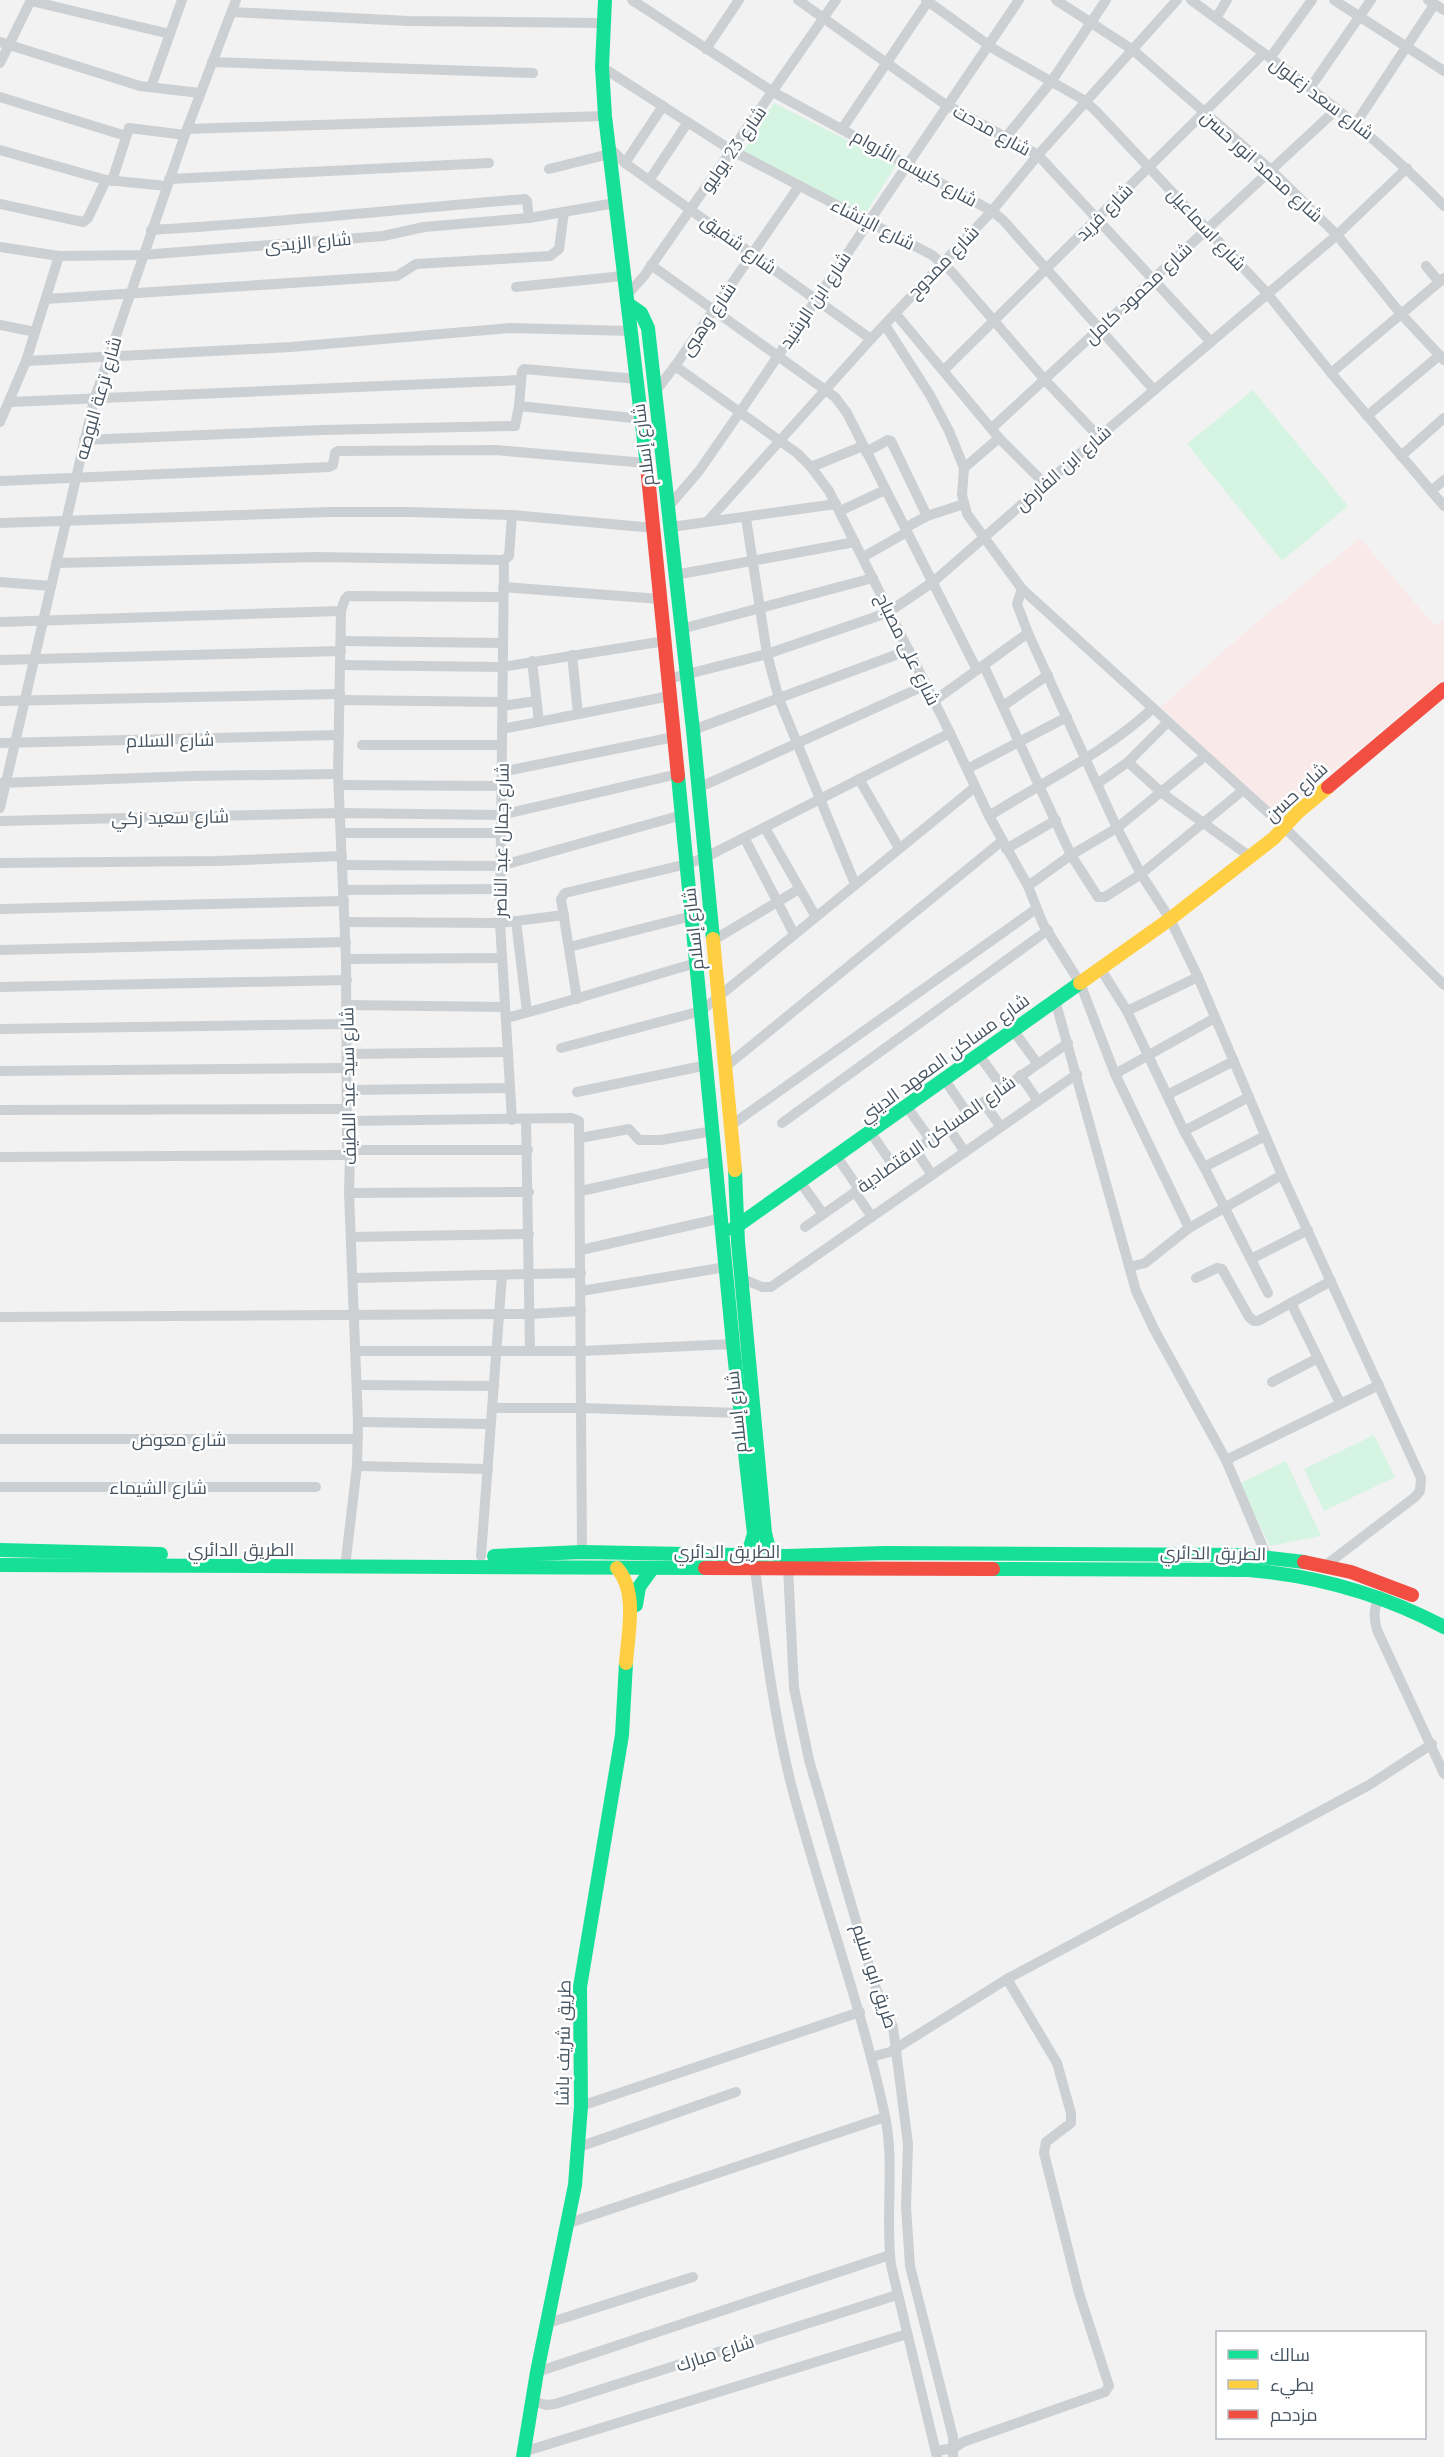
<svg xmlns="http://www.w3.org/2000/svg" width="1444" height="2457" font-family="Quicksand,Cairo,sans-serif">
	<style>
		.medical { fill: #f9eae9 }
		.park { fill: #d5f4e2 }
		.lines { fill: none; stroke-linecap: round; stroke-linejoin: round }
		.street { stroke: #cdd0d3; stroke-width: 10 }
		.fast { stroke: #16e098; stroke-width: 14 }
		.slow { stroke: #ffcf43; stroke-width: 14 }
		.jam { stroke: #f24e42; stroke-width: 14 }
		.labels { text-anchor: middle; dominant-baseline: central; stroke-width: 5; stroke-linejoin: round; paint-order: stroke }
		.street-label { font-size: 18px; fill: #465461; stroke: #fff }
	</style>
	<rect width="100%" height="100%" fill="#f3f2f2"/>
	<polygon class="medical" points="1360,538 1435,626 1444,619 1444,679 1277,817 1161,707 1244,633"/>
	<g class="park">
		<polygon points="774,103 896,165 864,216 743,152"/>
		<polygon points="1253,390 1348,506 1282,561 1187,444"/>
		<polygon points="1374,1435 1395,1477 1324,1511 1304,1469"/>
		<polygon points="1286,1461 1321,1536 1270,1546 1239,1484"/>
	</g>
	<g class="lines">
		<g class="street">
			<polyline points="632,0 773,92 992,211 1003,220 1154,390"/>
			<polyline points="798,0 943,103 1038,155 1211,342"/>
			<polyline points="926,0 994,49 1082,99 1095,110 1267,293 1331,373 1444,506"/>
			<polyline points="1056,0 1133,50 1271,170 1337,235 1401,314 1444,360"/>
			<path d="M1191,0C1279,64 1368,127 1444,206"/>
			<polyline points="1334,0 1444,71"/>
			<polyline points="1428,0 1444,10"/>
			<polyline points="31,1 170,34"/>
			<polyline points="232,12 408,21 603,23"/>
			<polyline points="1216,18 1227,0"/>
			<polyline points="0,42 140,86 200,93"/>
			<polyline points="706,49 739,0"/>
			<polyline points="1270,58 1312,0"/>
			<polyline points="212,62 533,73"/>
			<polyline points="0,63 31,0"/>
			<polyline points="602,67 731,150 932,255 951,271 1045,380 1099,437"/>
			<polyline points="151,87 182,0"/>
			<polyline points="1310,88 1371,0"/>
			<polyline points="0,97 126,136"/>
			<polyline points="1356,123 1434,5"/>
			<polyline points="187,129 605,116"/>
			<polyline points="842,129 929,0"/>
			<polyline points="1006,137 1051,82 1106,0"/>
			<polyline points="609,147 625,163 871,339"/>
			<polyline points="0,150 106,180 167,186"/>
			<polyline points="625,163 663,106"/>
			<polyline points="549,169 609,154"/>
			<polyline points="169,179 489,163"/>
			<polyline points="650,179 688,122"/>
			<polyline points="112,181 129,128 185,135"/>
			<polyline points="0,204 83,222 88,218 106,180"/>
			<path d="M151,230C276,223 400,209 525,199L527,201L529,218"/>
			<polyline points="0,247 59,256 142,255 383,236 424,227 529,218 615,203"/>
			<polyline points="651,265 835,397 847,413 977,670"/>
			<polyline points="1426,266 1439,282"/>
			<polyline points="516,287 623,276"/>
			<polyline points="626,296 644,276 836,0"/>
			<polyline points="46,299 397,276 416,264 550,256 559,249 564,212"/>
			<polyline points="895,313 999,438 1045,484"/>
			<polyline points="0,325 35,332"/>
			<polyline points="885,325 930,395 949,431 964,468 962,495 967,514 1022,589 1284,827 1444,985"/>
			<polyline points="26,361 291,347 511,328 631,331"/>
			<polyline points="675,366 797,453 811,467 829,491 950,733 989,816 1028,886 1043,924 1080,983 1115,1074 1189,1228"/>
			<polyline points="944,370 1263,54"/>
			<polyline points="1331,373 1444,278"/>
			<polyline points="637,379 524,369 522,371 519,406 642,419"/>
			<polyline points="655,392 675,366 799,186"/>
			<polyline points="10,402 521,380"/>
			<polyline points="1367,416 1440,355"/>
			<polyline points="0,422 26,361 59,256"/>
			<polyline points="992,428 1337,109"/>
			<polyline points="84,440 322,430 515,426 519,406"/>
			<polyline points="866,452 888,440 891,441 927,516"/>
			<polyline points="1401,456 1444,418"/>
			<polyline points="811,467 863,446"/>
			<polyline points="964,468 999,438"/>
			<polyline points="0,481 329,467 333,465 335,453 338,451 495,450 646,463"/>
			<polyline points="1431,491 1444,480"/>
			<polyline points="669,506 699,471 740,412 1019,0"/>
			<polyline points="840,511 885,490"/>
			<polyline points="746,518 767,654 779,699 855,884"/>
			<polyline points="707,522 871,339 992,211 1038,155 1177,0"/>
			<polyline points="0,523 330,512 410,512 512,515 654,528"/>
			<polyline points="671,527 836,504"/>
			<polyline points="905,528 927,516 964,504"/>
			<polyline points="863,557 907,532"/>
			<polyline points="504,560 500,923 512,1120"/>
			<polyline points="56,563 316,557 504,560 509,556 512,515"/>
			<polyline points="675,575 855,542"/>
			<polyline points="0,582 51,586"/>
			<polyline points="503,587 660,599"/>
			<polyline points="1022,589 1017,604 1028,633 1117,828 1141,874 1170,919 1198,977 1282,1175 1421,1478 1420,1491 1415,1497 1326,1565"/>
			<polyline points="0,622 341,611"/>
			<polyline points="681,629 873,578"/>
			<polyline points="341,641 503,643"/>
			<polyline points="572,655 578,714"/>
			<polyline points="0,660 341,651"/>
			<polyline points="532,661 539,722"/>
			<polyline points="340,665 502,667 665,641"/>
			<polyline points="984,666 1071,855 1098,897 1105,897 1141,874 1242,791"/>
			<polyline points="668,679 767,654 881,615 890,611 933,582 1099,437 1337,235 1407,168"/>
			<polyline points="340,700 502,702"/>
			<polyline points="0,701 340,694"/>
			<polyline points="934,701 1028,633"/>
			<polyline points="502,706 536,701"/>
			<polyline points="1003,706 1048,675"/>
			<polyline points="502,729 670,696"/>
			<polyline points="693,730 909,650"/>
			<polyline points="0,743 339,735"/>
			<polyline points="362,745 502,745"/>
			<polyline points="1128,762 1162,793 1249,856"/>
			<polyline points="967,769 1067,717"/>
			<polyline points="501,772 674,737"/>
			<polyline points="859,779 899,848"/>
			<polyline points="0,783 192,776 338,774"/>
			<polyline points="1097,784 1128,762 1168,722"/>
			<polyline points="339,785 501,786"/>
			<polyline points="698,788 926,685"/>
			<polyline points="0,808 94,400 187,129 236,0"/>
			<path d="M989,816C1044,781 1105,753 1153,708"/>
			<polyline points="0,821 340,813 501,815 678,774"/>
			<polyline points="765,828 816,917"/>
			<polyline points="341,833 501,833"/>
			<polyline points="745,839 794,934"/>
			<polyline points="1006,849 1056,820"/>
			<polyline points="0,863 216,861 342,856"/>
			<polyline points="342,865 500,866 682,815"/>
			<polyline points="1028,886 1071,855 1117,828 1205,756"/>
			<polyline points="344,890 500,889"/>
			<polyline points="0,909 344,901"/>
			<polyline points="516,921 527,1012"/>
			<polyline points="345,922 500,923 564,915"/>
			<polyline points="712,941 799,889"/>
			<polyline points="569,947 692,916"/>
			<polyline points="0,950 346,942"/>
			<polyline points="346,959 502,958"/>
			<polyline points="1100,968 1127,1011 1184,1131 1204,1167 1268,1293"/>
			<polyline points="0,987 347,980"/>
			<polyline points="577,999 561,899 565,893 687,864 704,858 950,733"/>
			<polyline points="1055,1000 1136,1291 1154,1329 1226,1460 1267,1557"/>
			<polyline points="347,1005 505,1007"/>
			<polyline points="1127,1011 1198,977"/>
			<path d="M506,1018C570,1002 633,981 696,963"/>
			<polyline points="0,1029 347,1024"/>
			<polyline points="1013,1030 1037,1063"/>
			<polyline points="561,1048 701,1011 975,787"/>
			<polyline points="347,1054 508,1052"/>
			<polyline points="979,1055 1003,1088"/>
			<polyline points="724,1068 1002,841"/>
			<polyline points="0,1071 347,1068"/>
			<polyline points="1115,1074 1215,1018"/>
			<polyline points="1020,1075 1038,1101"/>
			<polyline points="945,1080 967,1113"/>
			<polyline points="347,1090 510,1088"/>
			<polyline points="577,1092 707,1065"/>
			<polyline points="1167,1095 1234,1061"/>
			<polyline points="983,1102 1001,1127"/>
			<polyline points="907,1107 930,1139"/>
			<polyline points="0,1110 347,1109"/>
			<polyline points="526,1120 530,1351"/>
			<polyline points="347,1121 572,1118 579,1121 582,1552"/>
			<polyline points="782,1123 1048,930"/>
			<polyline points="730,1126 1036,909"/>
			<polyline points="948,1127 965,1152"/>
			<polyline points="1184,1131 1249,1097"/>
			<polyline points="871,1133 893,1165"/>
			<polyline points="580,1138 629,1129 639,1140 661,1140 713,1131"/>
			<polyline points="915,1149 932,1175"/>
			<polyline points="347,1150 528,1150"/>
			<polyline points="0,1157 350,1155"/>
			<polyline points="837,1157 859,1189"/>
			<polyline points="1204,1167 1265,1136"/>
			<polyline points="801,1183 823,1214"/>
			<polyline points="581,1191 716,1161"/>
			<polyline points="855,1192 872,1217"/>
			<polyline points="349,1193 529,1192"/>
			<polyline points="805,1227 1068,1043"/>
			<polyline points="351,1237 529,1234"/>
			<polyline points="581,1250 722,1218"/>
			<polyline points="1251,1259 1308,1230"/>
			<polyline points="1129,1267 1145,1263 1189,1228 1282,1175"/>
			<polyline points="354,1278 581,1273"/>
			<polyline points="741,1278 762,1287 771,1287 1077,1074"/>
			<polyline points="1196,1278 1217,1268 1222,1269 1249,1317 1254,1321 1258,1321 1331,1281"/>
			<polyline points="581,1291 726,1267"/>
			<polyline points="1291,1303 1340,1403"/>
			<polyline points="0,1317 530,1314 581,1311"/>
			<polyline points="356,1351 582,1351 733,1344"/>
			<polyline points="1272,1382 1318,1358"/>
			<polyline points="357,1385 494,1386"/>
			<polyline points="492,1408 582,1408 741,1413"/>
			<polyline points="358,1422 490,1424"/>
			<polyline points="0,1439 358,1439"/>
			<polyline points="1226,1460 1379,1385"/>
			<polyline points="357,1466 488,1469"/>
			<polyline points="0,1487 316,1487"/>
			<polyline points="481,1556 502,1275"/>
			<polyline points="346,1559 357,1466 358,1422 349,1193 350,1155 347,1150 346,959 338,774 341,611 345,599 348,596 503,597"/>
			<polyline points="788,1568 794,1688 809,1760 875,1986 893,2027 908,2144 906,2207 910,2266 953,2437 953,2457"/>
			<path d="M755,1569C764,1638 774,1716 791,1784C820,1895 861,2003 885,2116C895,2164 885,2216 891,2265L937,2457"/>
			<path d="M1380,1596C1374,1608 1373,1616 1377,1630L1444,1774"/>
			<polyline points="871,2057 890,2052 1007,1979 1369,1785 1432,1744"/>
			<polyline points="581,2106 860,2012"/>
			<polyline points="579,2147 736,2092"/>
			<polyline points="569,2223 885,2117"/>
			<polyline points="548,2323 693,2277"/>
			<polyline points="537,2372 890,2255"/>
			<polyline points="532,2401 546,2405 555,2404 897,2295"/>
			<polyline points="936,2451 954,2448 963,2442 1105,2392 1109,2386 1079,2293 1044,2153 1046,2142 1071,2123 1071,2113 1057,2063 1007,1979"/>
			<polyline points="523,2452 907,2334"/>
		</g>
		<g class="fast">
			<polyline points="605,0 602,67 605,116 647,466"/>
			<polyline points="628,304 641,313 648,328 693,730 713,939"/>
			<polyline points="678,776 733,1344 754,1534 750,1547 743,1555"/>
			<polyline points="735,1170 738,1242 765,1533 768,1545 777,1555"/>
			<polyline points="733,1229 1080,983"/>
			<polyline points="0,1550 161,1554"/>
			<polyline points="494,1556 582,1552 786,1556 885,1553 1244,1555 1304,1562"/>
			<polyline points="0,1565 705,1568"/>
			<path d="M993,1569L1249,1570C1319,1576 1382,1594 1444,1627"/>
			<polyline points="636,1605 639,1587 652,1569"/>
			<polyline points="523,2457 537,2372 575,2185 581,2106 580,1987 622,1735 626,1663"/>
		</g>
		<g class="slow">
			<polyline points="713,939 735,1170"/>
			<polyline points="1080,983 1170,919 1274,838 1298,812 1328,787"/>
			<path d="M617,1568C638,1592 628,1632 626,1663"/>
		</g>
		<g class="jam">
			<polyline points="647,466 678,776"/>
			<polyline points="1328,787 1444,689"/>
			<polyline points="1304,1562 1351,1572 1412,1595"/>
			<polyline points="705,1568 993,1569"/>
		</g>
	</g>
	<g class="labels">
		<g class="street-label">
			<text transform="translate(1322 98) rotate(37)">شارع سعد زغلول</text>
			<text transform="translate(992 130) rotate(29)">شارع مدحت</text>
			<text transform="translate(733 149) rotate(-55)">شارع 23 يوليو</text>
			<text transform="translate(1262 166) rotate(42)">شارع محمد انور حسن</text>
			<text transform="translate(915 168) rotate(29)">شارع كنيسه الأروام</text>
			<text transform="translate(1104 212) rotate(-45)">شارع فريد</text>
			<text transform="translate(873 224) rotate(27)">شارع الإنشاء</text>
			<text transform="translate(1207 229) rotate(47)">شارع اسماعيل</text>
			<text transform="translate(308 242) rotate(-5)">شارع الزيدى</text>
			<text transform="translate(739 244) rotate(36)">شارع شفيق</text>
			<text transform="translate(943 262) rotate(-46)">شارع ممدوح</text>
			<text transform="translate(1138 293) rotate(-43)">شارع محمود كامل</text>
			<text transform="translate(815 300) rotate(-56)">شارع ابن الرشيد</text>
			<text transform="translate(708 319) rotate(-56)">شارع وهبى</text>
			<text transform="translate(98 398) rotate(-74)">شارع ترعة البوصه</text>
			<text transform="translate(643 445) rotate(-97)">شارع إسلام</text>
			<text transform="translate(1063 468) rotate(-41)">شارع ابن الفارض</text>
			<text transform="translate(908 649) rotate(64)">شارع على مصباح</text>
			<text transform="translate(170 740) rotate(-1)">شارع السلام</text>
			<text transform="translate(1296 792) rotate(-43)">شارع حسن</text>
			<text transform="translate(170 817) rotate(-1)">شارع سعيد زكي</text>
			<text transform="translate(501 840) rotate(-89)">شارع جمال عبد الناصر</text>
			<text transform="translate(693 929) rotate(-96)">شارع إسلام</text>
			<text transform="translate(944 1058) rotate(-36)">شارع مساكن المعهد الديني</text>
			<text transform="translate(348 1086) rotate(-91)">شارع سيد عبد اللطيف</text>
			<text transform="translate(936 1134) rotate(-35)">شارع المساكن الاقتصادية</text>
			<text transform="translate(736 1412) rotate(-96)">شارع إسلام</text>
			<text x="179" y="1439">شارع معوض</text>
			<text x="158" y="1487">شارع الشيماء</text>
			<text x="241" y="1549">الطريق الدائري</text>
			<text x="727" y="1551">الطريق الدائري</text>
			<text transform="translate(1213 1553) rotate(1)">الطريق الدائري</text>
			<text transform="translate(875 1976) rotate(72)">طريق ابو سليم</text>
			<text transform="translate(563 2043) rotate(-89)">طريق شريف باشا</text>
			<text transform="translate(715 2353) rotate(-18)">شارع مبارك</text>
		</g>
	</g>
	<rect x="1216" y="2331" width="210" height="108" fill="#ffffff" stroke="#b5bbc0" stroke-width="1.5"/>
	<rect x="1228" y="2350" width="30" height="9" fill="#16e098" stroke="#b5bbc0" stroke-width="1.5"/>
	<text x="1270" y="2361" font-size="18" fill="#465461">سالك</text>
	<rect x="1228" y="2380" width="30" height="9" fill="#ffcf43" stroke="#b5bbc0" stroke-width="1.5"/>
	<text x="1270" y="2391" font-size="18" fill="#465461">بطيء</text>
	<rect x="1228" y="2410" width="30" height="9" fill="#f24e42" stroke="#b5bbc0" stroke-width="1.5"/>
	<text x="1270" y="2421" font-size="18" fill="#465461">مزدحم</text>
</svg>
